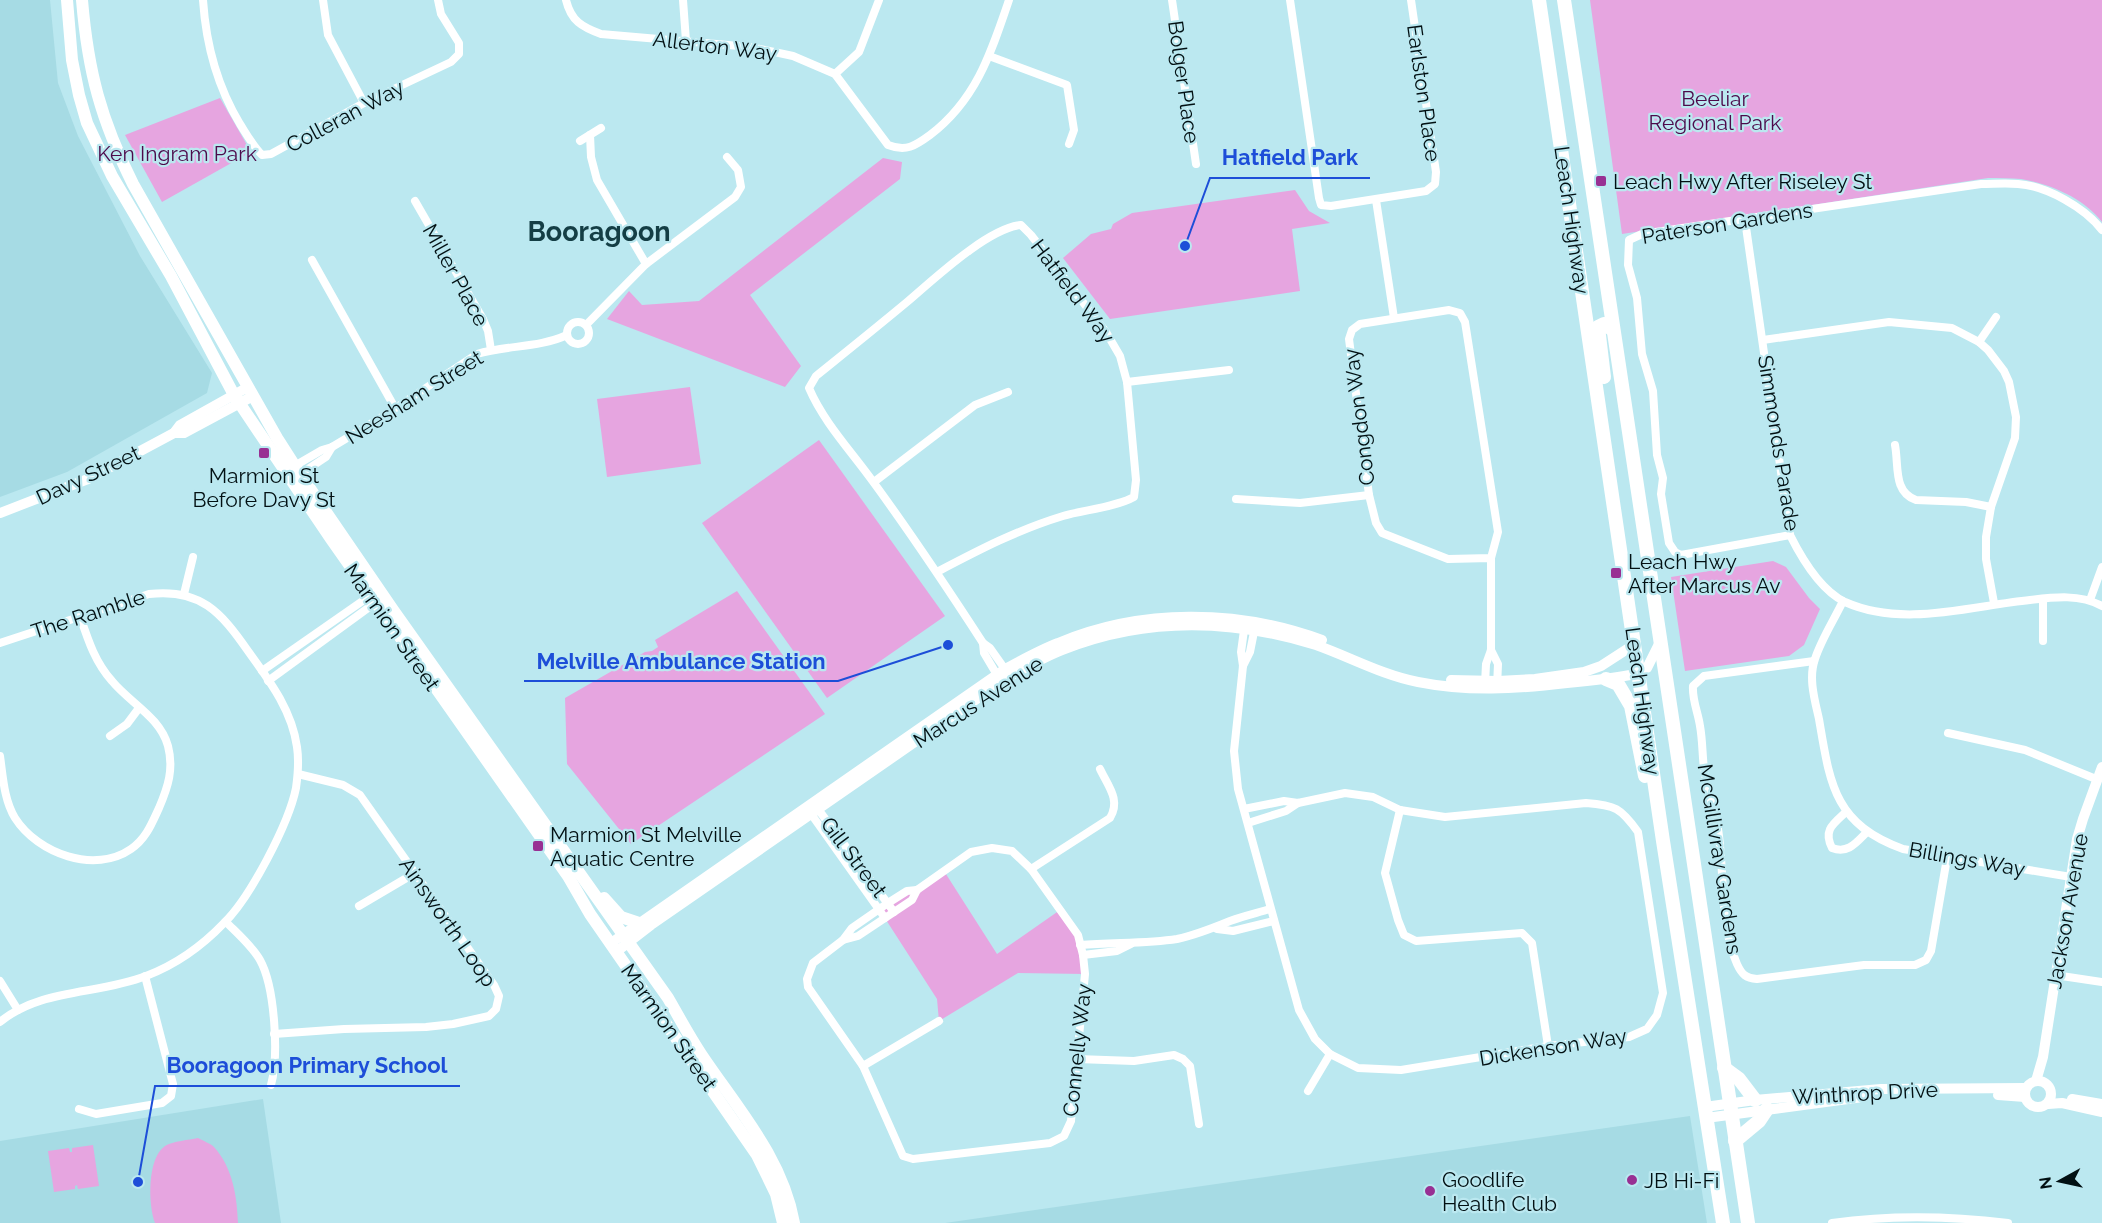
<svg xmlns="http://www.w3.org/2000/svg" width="2102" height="1223" font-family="Raleway,sans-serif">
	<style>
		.built { fill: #a6dbe4 }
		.green { fill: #e6a5e0 }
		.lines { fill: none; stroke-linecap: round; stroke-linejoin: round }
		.minor { stroke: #fff; stroke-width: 8 }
		.tertiary { stroke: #fff; stroke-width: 10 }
		.primary { stroke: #fff; stroke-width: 12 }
		.trunk { stroke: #fff; stroke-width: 14 }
		.poi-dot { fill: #983093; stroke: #bbe8f0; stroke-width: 2 }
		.labels { text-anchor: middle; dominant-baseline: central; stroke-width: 4.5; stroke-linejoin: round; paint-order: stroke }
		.street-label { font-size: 21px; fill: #021013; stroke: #bbe8f0 }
		.park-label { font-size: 21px; fill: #4d0a4b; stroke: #bbe8f0 }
		.poi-label { font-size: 21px; fill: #021013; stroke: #bbe8f0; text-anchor: start }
		.district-label { font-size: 27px; font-weight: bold; fill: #143e45; stroke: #bbe8f0 }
		.leader { fill: none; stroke: #1d4ed8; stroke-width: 2 }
		.callout-dot { fill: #1d4ed8; stroke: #bbe8f0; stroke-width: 2 }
		.callout-label { font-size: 22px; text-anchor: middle; font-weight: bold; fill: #1d4ed8; stroke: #bbe8f0; stroke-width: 4.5; stroke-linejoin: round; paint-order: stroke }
	</style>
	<rect width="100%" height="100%" fill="#bbe8f0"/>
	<g class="built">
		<polygon points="0,0 50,0 58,83 78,136 140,256 212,373 207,393 67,472 0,497"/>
		<polygon points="263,1099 281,1223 0,1223 0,1141"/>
		<polygon points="1690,1116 1707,1223 945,1223"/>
	</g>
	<g class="green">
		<path d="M1590,0H2102V222C2084,198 2050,184 2021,179C2011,178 1999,178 1988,178L1622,234Z"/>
		<polygon points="220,98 251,152 162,202 125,135"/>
		<polygon points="883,158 902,162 900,179 750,295 801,366 785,387 607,319 629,291 642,305 699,301"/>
		<polygon points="1295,190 1309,211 1330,223 1292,229 1300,291 1110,319 1063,258 1091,234 1111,229 1113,224 1132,213"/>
		<polygon points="690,387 701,464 607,477 597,399"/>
		<polygon points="819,440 945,616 827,698 702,523"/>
		<polygon points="1773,561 1786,567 1809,598 1820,609 1804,645 1789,656 1685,671 1671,577"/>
		<polygon points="737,591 825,714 631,844 567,764 565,698 645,652 652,651 658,647 655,640"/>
		<polygon points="944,871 997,954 1060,910 1078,935 1085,974 1018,973 939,1021 937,999 879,909"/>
		<path d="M198,1138C203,1141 210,1143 214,1147C233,1168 237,1197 238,1223H155C148,1205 147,1158 165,1146C173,1141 189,1140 198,1138Z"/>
		<polygon points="93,1145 99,1186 78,1189 77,1185 75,1186 75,1189 54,1192 48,1151 69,1148 70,1152 72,1152 72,1148"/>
	</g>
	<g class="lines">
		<g class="minor">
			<path d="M203,0C206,45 217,86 240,124C247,135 253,146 262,155L271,154L364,103L451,62L459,54V43L441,14L438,0"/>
			<polyline points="323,0 328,35 364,103"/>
			<path d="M566,0C571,21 582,27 601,34L751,47L793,56L835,74L888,145C906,152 915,146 930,135C976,100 991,53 1009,0"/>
			<polyline points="683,0 686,41"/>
			<polyline points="1172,0 1196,164"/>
			<polyline points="1290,0 1319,198 1321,205 1331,206 1426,191 1435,184 1436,172 1411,0"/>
			<polyline points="989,56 1067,85 1074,130 1069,144"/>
			<polyline points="835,74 859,52 879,0"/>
			<polyline points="590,135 591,157 597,180 646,264"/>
			<polyline points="580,141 601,128"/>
			<polyline points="1376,200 1394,318"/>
			<polyline points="415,201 483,319 488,331 491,350"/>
			<path d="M1745,220L1790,535C1802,559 1820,590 1845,602C1903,628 1970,606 2030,600C2055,597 2080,594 2102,606"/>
			<polyline points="312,260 395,408"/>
			<circle cx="578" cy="333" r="11"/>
			<polyline points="586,325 646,264 735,197 741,187 738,170 727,157"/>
			<polyline points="1763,340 1889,322 1952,328 1979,342 1988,350 2004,371 2009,382 2016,417 2015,438 1991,507 1986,537 1986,559 1994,603"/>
			<polyline points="1979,342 1996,317"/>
			<polyline points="1127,382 1229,370"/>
			<path d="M1895,445C1899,466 1893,492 1916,500L1966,502L1991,507"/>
			<path d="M291,468L322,450L332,447L382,417L477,354C507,345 539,348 567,335"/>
			<polyline points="296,477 326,457 332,447"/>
			<polyline points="874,482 975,405 1008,392"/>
			<polyline points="1236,499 1300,503 1369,495"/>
			<path d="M1790,535L1681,555L1675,552L1669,543L1661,494L1663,478L1657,455L1653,391L1642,354L1637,298L1628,265L1629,240L1642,234L1981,184C1993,184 2006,183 2018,184C2047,186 2085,208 2102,230"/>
			<path d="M937,572C979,550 1017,530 1063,516C1084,510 1116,507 1134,497L1136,480L1127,382L1120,356L1106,332L1031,235L1021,225C988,228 933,280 907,302C877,327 847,351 816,376L809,388C824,423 852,452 874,483C912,535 948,589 983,643L984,653L1000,680"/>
			<polyline points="184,594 193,557"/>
			<polyline points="2090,600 2102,567"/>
			<path d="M1843,601C1834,620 1821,640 1815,659C1808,678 1815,701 1819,719C1830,784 1834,824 1903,849L2071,877"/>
			<polyline points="2043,641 2043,599"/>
			<path d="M0,643L149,594C200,588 221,612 248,651C269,680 292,710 297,747C299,760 298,774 296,788C289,823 250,898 224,923C202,946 175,965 146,976C98,995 41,988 0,1022"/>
			<polyline points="983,643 990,648 1007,672"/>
			<polyline points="1491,650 1498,664 1497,687"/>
			<path d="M1814,661L1704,676L1693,686C1692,700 1698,712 1700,726C1703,742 1702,759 1705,776C1708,794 1715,811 1718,829C1725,873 1719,923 1737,964C1742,975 1746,978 1757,979L1864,965H1915L1926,960L1931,951L1947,858"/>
			<polyline points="1243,666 1250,652 1255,627"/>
			<polyline points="262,671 374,593"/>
			<polyline points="268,681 379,600"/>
			<polyline points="1485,684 1486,664 1491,650 1491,558 1498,532 1465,322 1460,313 1449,310 1360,324 1352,330 1349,339 1369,495 1376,523 1382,533 1448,559 1491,558"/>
			<polyline points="1948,733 2025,750 2096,779"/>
			<polyline points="110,736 127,724 139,708"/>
			<path d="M0,756C3,777 4,800 15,818C38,854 95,874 131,849C146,839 152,823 159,808C168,787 174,769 168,746C160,717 130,703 112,681C95,662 88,640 80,616"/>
			<polyline points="815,805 894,912"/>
			<path d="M1244,809L1284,801L1298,803L1345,793L1373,797L1400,810L1445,817L1586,803C1615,805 1621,808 1638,832L1663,993L1657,1015L1647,1029L1629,1037L1548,1046L1401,1070L1358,1068L1330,1054L1315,1039L1299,1010L1238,789L1234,751L1243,666L1241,652L1245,623"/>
			<polyline points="1400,810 1385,873 1398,920 1404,935 1416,941 1522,933 1532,943 1548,1046"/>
			<polyline points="809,811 885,918"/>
			<path d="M1846,812C1833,824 1823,830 1832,848C1848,854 1856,843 1867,832"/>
			<polyline points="1248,823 1286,811 1298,803"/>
			<polygon points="992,848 1012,851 1031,869 1078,935 1083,955 1085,974 1071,1121 1064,1136 1050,1143 913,1159 903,1156 863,1066 808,987 807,979 813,963 843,940 852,928 888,903 907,891 917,890 971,852"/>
			<path d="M1031,869L1110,818C1121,800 1108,786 1100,769"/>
			<polyline points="359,906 415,873"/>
			<path d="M226,922C238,934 252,946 260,960C275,987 279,1056 271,1085"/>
			<polyline points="1217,929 1233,931 1274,921"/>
			<polyline points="843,940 858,936 912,900 917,890"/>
			<path d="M1080,945C1113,942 1145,944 1177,939C1196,935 1213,928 1230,921C1243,916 1257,913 1270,909"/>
			<polyline points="1083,955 1117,951 1131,944"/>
			<polyline points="2055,975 2102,982"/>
			<polyline points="0,981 18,1010"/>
			<polyline points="274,1034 344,1029 426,1027 453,1024 489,1016 496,1009 499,996 494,985 360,795 343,785 298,774"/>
			<polyline points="1077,1059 1134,1061 1174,1055 1183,1059 1190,1066 1199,1124"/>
			<polyline points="863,1066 939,1021"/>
			<polyline points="1308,1091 1330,1054"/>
			<polyline points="79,1109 96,1114 162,1103 171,1096 173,1084 145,976"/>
			<path d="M1832,1223C1890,1215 1950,1216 2008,1223"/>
		</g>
		<g class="tertiary">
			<polyline points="174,433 184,433 253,396"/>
			<polyline points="0,513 88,479 174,433 180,425 248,387"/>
			<polyline points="1451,680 1498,681 1535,679 1584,672 1601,666 1635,644"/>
			<path d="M611,943L1005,669C1022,660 1040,650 1058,643C1141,608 1238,609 1322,640"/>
			<path d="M616,952L651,925L1010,676C1027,667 1044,657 1062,650C1145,617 1232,619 1316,645C1350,657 1382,675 1418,682C1468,692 1516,689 1567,683C1588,681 1609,679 1630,675L1647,668L1660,642"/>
			<circle cx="2038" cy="1094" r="13"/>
			<polyline points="2036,1081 2043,1057 2077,839 2083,819 2102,767"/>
			<polyline points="1998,1095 2025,1097"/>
			<polyline points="2072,1099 2102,1104"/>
			<polyline points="2048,1104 2062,1103 2102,1112"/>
			<polyline points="1705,1107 1755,1100 1881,1089 2026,1088"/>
			<polyline points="1706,1118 1863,1097"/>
		</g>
		<g class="primary">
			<polyline points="67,0 72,60 79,95 87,123 112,176 171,276 234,395 331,539 568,876 590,914 757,1155 776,1194 783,1223"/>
			<path d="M82,0C88,72 101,120 133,184L277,438L300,474L393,610L668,998C679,1017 689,1036 701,1054C737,1108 782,1157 794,1223"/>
			<polyline points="604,898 621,917 639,923"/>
		</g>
		<g class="trunk">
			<polyline points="1539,0 1663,841 1723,1223"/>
			<polyline points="1564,0 1748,1223"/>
			<polyline points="1604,377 1598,327 1604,324 1612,329"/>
			<polyline points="1606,679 1618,684 1631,706 1645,776"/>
			<polyline points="1724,1068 1739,1079 1755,1100"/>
			<polyline points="1735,1141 1759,1121 1767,1109"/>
		</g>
	</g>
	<g class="poi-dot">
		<rect x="1595" y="175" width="12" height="12" rx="3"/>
		<rect x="258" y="447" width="12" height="12" rx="3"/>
		<rect x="1610" y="567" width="12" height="12" rx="3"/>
		<rect x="532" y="840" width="12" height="12" rx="3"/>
		<circle cx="1632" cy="1180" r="6"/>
		<circle cx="1430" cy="1191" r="6"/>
	</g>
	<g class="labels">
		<g class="street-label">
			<text transform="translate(715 46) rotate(7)">Allerton Way</text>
			<text transform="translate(1184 82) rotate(82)">Bolger Place</text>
			<text transform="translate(1424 93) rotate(82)">Earlston Place</text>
			<text transform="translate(345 116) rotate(-28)">Colleran Way</text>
			<text transform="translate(1572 220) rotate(82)">Leach Highway</text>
			<text transform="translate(1727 223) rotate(-9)">Paterson Gardens</text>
			<text transform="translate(456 275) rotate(61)">Miller Place</text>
			<text transform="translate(1073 291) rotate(53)">Hatfield Way</text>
			<text transform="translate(414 397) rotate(-32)">Neesham Street</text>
			<text transform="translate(1359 417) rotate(-97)">Congdon Way</text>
			<text transform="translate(1779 443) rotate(81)">Simmonds Parade</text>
			<text transform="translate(88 475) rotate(-25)">Davy Street</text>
			<text transform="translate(88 614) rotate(-18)">The Ramble</text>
			<text transform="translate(392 627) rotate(55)">Marmion Street</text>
			<text transform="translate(1643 701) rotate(82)">Leach Highway</text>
			<text transform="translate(978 702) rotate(-33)">Marcus Avenue</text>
			<text transform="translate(854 857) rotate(53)">Gill Street</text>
			<text transform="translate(1720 859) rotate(81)">McGillivray Gardens</text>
			<text transform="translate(1967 859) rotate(10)">Billings Way</text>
			<text transform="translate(2067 911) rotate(-80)">Jackson Avenue</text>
			<text transform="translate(448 922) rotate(55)">Ainsworth Loop</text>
			<text transform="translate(669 1027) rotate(55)">Marmion Street</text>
			<text transform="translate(1553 1047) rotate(-9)">Dickenson Way</text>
			<text transform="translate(1077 1050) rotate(-84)">Connelly Way</text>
			<text transform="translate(1865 1093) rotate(-3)">Winthrop Drive</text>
		</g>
		<g class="park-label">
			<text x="1715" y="98">Beeliar<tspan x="1715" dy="24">Regional Park</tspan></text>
			<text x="177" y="153">Ken Ingram Park</text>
		</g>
		<g class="poi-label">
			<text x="1613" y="181">Leach Hwy After Riseley St</text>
			<text x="264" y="475" text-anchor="middle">Marmion St<tspan x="264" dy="24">Before Davy St</tspan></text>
			<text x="1628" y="561">Leach Hwy<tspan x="1628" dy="24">After Marcus Av</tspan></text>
			<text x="550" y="834">Marmion St Melville<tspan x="550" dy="24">Aquatic Centre</tspan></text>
			<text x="1442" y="1179">Goodlife<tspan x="1442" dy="24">Health Club</tspan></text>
			<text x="1644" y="1180">JB Hi-Fi</text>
		</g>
		<g class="district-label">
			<text x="599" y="231">Booragoon</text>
		</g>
	</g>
	<path class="leader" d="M1185 246L1210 178H1370M948 645L838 681H524M138 1182L155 1086H460"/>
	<g class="callout-dot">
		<circle cx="1185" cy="246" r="6"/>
		<circle cx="948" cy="645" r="6"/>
		<circle cx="138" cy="1182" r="6"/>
	</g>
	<g class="callout-label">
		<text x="1290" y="165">Hatfield Park</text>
		<text x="681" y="669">Melville Ambulance Station</text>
		<text x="307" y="1073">Booragoon Primary School</text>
	</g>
	<g transform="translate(2060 1181) rotate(262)" stroke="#bbe8f0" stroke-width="4.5" paint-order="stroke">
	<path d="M0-4.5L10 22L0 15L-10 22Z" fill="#021013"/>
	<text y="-9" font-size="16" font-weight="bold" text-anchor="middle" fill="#021013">N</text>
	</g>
</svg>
